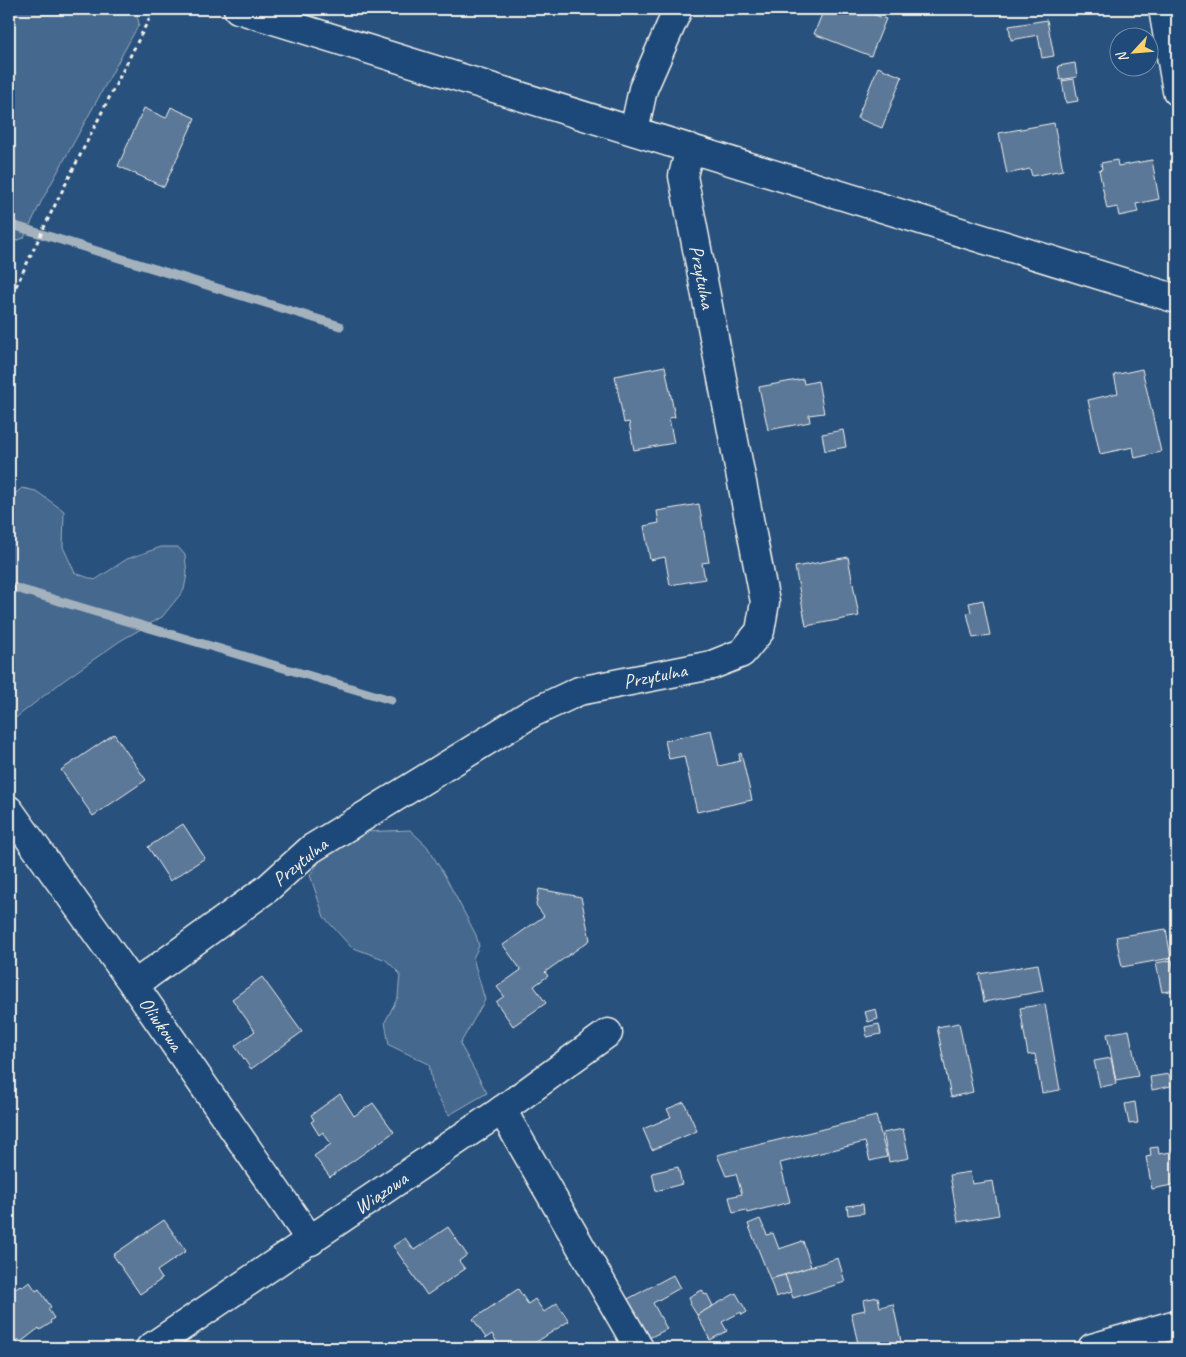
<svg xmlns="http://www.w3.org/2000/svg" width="1186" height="1357" font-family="Caveat,sans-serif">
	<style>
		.green { fill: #45688e; stroke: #9cacbb }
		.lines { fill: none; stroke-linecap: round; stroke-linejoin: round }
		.stream { stroke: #a4b2be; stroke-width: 9 }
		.building { fill: #5b7899; stroke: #f4f1e8 }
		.minor-casing { stroke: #f4f1e8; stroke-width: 31 }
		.tertiary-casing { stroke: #f4f1e8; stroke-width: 31 }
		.path { stroke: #f4f1e8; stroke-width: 3; stroke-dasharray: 4 4; stroke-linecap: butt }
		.minor { stroke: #1f4a7a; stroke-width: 28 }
		.tertiary { stroke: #1f4a7a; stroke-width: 28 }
		.labels { text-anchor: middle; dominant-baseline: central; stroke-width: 4.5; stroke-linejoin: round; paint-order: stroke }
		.street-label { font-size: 20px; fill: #f4f1e8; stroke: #1f4a7a }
	</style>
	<rect width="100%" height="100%" fill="#28517e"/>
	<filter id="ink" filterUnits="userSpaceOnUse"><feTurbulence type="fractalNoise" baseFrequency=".02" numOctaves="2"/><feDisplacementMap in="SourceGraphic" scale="10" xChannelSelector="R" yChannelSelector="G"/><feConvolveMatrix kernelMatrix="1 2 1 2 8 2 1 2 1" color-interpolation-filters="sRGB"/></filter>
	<g filter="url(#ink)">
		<g class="green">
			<polygon points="9,9 133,9 136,10 139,24 41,202 24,238 9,243"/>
			<polygon points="22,488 36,491 64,511 63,547 75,573 95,580 127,559 161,547 178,547 185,555 187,574 184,590 162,617 120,641 63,681 9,723 9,500 11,497"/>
			<polygon points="410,830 427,846 445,876 476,935 479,946 473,958 485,1000 460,1044 487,1093 449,1115 433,1089 429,1064 389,1045 385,1022 398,997 400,974 386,960 351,947 324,917 310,875 326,852 362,832"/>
		</g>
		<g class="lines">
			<g class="stream">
				<polyline points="9,224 340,326"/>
				<polyline points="9,586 391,700"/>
			</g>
		</g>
		<g class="building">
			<polygon points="824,9 859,9 886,19 871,56 814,34"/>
			<polygon points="1047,20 1054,56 1042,58 1038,35 1011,40 1009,26"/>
			<polygon points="1075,63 1077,77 1060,80 1058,66"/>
			<polygon points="878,67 902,77 882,128 857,118"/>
			<polygon points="1074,79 1078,101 1066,103 1062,81"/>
			<polygon points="171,107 195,118 164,187 118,166 144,108 166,118"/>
			<polygon points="1054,123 1063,170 1032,176 1030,169 1007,174 999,133"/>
			<polygon points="1117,160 1118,166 1152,160 1159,199 1136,204 1138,212 1119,216 1117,207 1107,209 1099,170 1102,169 1101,163"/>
			<polygon points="665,366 675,417 669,418 674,443 634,450 629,422 624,423 615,376"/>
			<polygon points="1142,369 1161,452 1135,458 1133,447 1100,454 1088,400 1118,393 1114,375"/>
			<polygon points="803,379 804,384 818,381 824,413 809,415 810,422 768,430 759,387"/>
			<polygon points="843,430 846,447 825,451 822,434"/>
			<polygon points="699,504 709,562 702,563 705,579 670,585 665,557 650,560 644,526 659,523 657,511"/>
			<polygon points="848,557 859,616 806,626 795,567"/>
			<polygon points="983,600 990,635 973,638 967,613 971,612 969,603"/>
			<polygon points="711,730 719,766 740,761 739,754 741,753 752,800 697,812 684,756 669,759 665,741"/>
			<polygon points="114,734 146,780 93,816 61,770"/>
			<polygon points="183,824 205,858 170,881 148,847"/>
			<polygon points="539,889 581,897 590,940 545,972 548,976 534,986 546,1003 513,1026 496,1002 504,996 497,987 521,970 503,945 544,916 536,905"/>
			<polygon points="1166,929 1171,958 1122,967 1116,937"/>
			<polygon points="1172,960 1177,990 1162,992 1156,963"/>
			<polygon points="1038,964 1043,991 984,1002 979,974"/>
			<polygon points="262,977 302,1032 251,1069 235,1046 255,1031 232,999"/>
			<polygon points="1045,1004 1060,1090 1042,1093 1035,1054 1028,1055 1020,1008"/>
			<polygon points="876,1009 878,1019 868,1022 865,1012"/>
			<polygon points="959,1023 973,1092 951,1097 937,1027"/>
			<polygon points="879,1024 881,1034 867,1037 865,1027"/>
			<polygon points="1129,1030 1138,1076 1116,1080 1107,1034"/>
			<polygon points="1111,1058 1116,1084 1100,1087 1094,1061"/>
			<polygon points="1169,1074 1171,1086 1152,1090 1150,1077"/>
			<polygon points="340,1094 354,1116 373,1103 394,1132 330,1177 314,1156 331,1144 323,1132 319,1135 311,1122 314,1120 311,1115"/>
			<polygon points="684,1102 697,1131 652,1150 643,1129 671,1117 667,1109"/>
			<polygon points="1135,1102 1138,1123 1129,1124 1125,1104"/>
			<polygon points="876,1116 887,1157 870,1161 865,1142 780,1163 790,1202 747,1213 746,1210 733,1213 729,1197 742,1194 736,1174 726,1176 717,1155"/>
			<polygon points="903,1129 909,1158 889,1162 883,1133"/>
			<polygon points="1158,1147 1159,1154 1177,1151 1177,1184 1152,1189 1146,1157 1151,1156 1150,1148"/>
			<polygon points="678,1167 682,1184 656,1191 652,1173"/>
			<polygon points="970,1172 972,1184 993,1181 999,1215 958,1222 950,1175"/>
			<polygon points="863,1204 864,1213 848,1215 847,1206"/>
			<polygon points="760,1219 767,1235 773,1233 779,1249 803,1241 811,1267 770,1279 748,1224"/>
			<polygon points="164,1220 186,1251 157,1271 162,1279 140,1294 113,1255"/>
			<polygon points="448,1227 467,1255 459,1261 465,1269 427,1295 393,1246 405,1238 414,1250"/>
			<polygon points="838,1258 845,1282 793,1298 785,1275"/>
			<polygon points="673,1275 680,1288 653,1303 667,1329 647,1339 626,1300"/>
			<polygon points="785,1275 791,1292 776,1297 770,1279"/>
			<polygon points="30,1282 36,1291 39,1289 51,1307 48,1309 54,1318 50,1321 51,1323 40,1330 39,1328 21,1342 19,1340 9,1347 9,1293 20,1285 22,1287"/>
			<polygon points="518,1289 528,1304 535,1299 544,1312 557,1303 569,1321 527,1348 491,1348 498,1344 492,1334 486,1338 473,1319"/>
			<polygon points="702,1290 705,1295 707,1294 713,1306 697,1315 690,1304 691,1303 689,1297"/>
			<polygon points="736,1293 747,1312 742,1315 741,1312 722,1322 727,1331 710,1340 697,1315"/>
			<polygon points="878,1297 880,1307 893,1304 902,1346 890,1348 859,1348 851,1313 865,1310 863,1300"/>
		</g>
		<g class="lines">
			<g class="minor-casing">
				<g id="minor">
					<polyline points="1163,9 1177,91"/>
					<polyline points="634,131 643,89 678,9"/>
					<polyline points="9,810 134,985 311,1241"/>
					<polyline points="134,985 268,888 311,849 532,713 579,691 712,665 742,653 760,631 765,602 683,176 690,148"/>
					<polyline points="502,1110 639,1348"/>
					<polyline points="150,1348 502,1110 608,1033"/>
					<polyline points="1092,1348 1177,1324"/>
				</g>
			</g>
			<g class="tertiary-casing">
				<polyline id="tertiary" points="238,9 1177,299"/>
			</g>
			<polyline class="path" points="9,301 51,213 154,9"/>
			<use href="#minor" class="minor"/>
			<use href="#tertiary" class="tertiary"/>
		</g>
	</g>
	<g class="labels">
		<g class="street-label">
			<text transform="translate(702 277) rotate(79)">Przytulna</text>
			<text transform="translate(655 676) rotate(-11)">Przytulna</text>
			<text transform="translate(300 862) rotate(-39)">Przytulna</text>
			<text transform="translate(161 1024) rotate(55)">Oliwkowa</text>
			<text transform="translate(381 1193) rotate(-34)">Wiązowa</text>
		</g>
	</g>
	<rect width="1186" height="1357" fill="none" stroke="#1f4a7a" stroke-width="30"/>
	<rect x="15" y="15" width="1156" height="1327" fill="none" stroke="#f4f1e8" stroke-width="2" filter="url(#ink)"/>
	<g transform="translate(1134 52) rotate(244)"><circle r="24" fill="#1f4a7a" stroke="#748da6"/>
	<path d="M0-4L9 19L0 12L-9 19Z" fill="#ffd166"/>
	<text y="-8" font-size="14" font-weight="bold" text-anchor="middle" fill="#f4f1e8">N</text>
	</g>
</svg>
